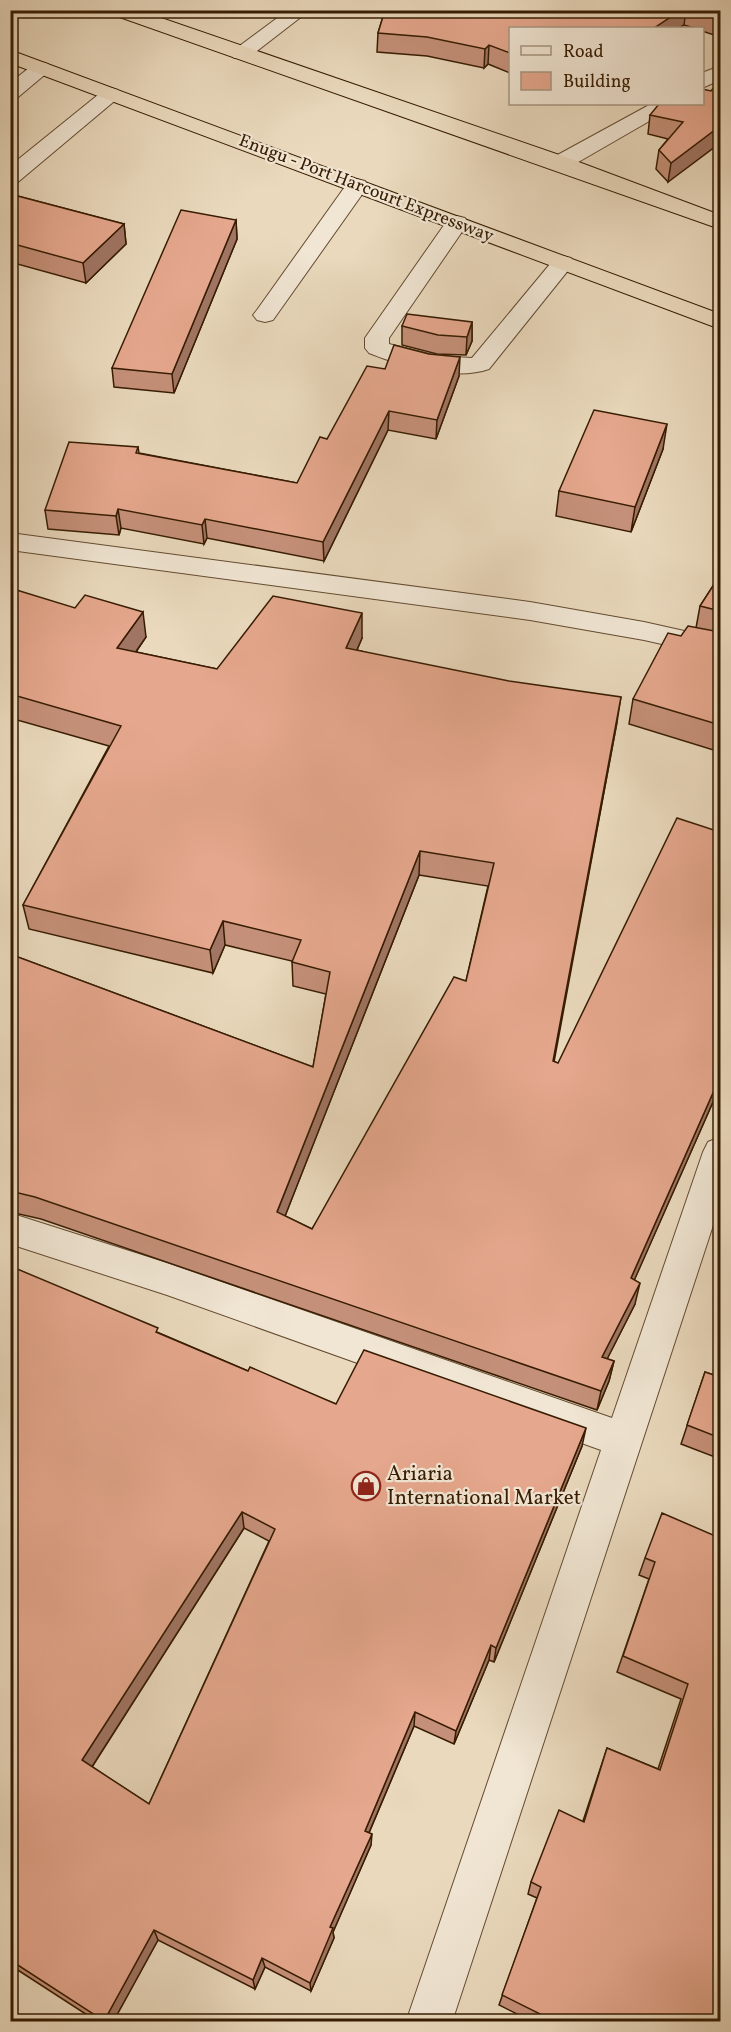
<svg xmlns="http://www.w3.org/2000/svg" width="731" height="2032" font-family="Vollkorn,serif">
	<style>
		.lines { fill: none; stroke-linecap: round; stroke-linejoin: round }
		.minor-casing { stroke: #644b31; stroke-width: 2 }
		.highway-casing { stroke: #371c02; stroke-width: 2 }
		.minor { fill: #f1e6d4; fill-rule: evenodd }
		.highway { fill: #ead9bd; fill-rule: evenodd }
		.wall { fill: #c59079; stroke: #371c02; stroke-width: 1.5; fill-rule: evenodd }
		.shaded-wall { fill: #a07563; stroke: #371c02; stroke-width: 1.5 }
		.building { fill: #e5a78d; stroke: #371c02; stroke-width: 1.5; fill-rule: evenodd }
		.labels { text-anchor: middle; dominant-baseline: central; stroke-width: 4.5; stroke-linejoin: round; paint-order: stroke }
		.far-street-label { font-size: 18px; fill: #371c02; stroke: #f1e6d4 }
		.poi-label { font-size: 21px; fill: #371c02; stroke: #f1e6d4; text-anchor: start }
	</style>
	<rect width="100%" height="100%" fill="#ead9bd"/>
	<filter id="stains"><feTurbulence type="fractalNoise" baseFrequency=".00333" numOctaves="4"/><feColorMatrix values="0 0 0 0 .2 0 0 0 0 .09 0 0 0 0 .02 0 0 0 .5 -.17"/></filter>
	<radialGradient id="worn" r=".72"><stop offset=".6" stop-color="#630" stop-opacity="0"/><stop offset="1" stop-color="#630" stop-opacity=".3"/></radialGradient>
	<g class="lines">
		<g class="minor-casing">
			<g id="minor">
				<polygon points="288,10 310,10 248,58 234,58 231,54 234,50"/>
				<polygon points="41,62 48,64 51,68 48,72 17,98 10,100 10,83 34,64"/>
				<polygon points="720,66 720,80 702,88 702,73"/>
				<polygon points="111,88 118,90 121,94 118,98 18,182 10,183 10,166 104,90"/>
				<polygon points="651,104 675,104 672,108 568,168 560,169 552,168 549,163 552,158"/>
				<polygon points="357,179 365,181 368,186 273,320 265,322 257,320 253,315 257,310 349,181"/>
				<path d="M457,216L465,218L468,223L389,338V344L437,356L472,358L555,258L563,256L571,258L574,263L489,369C456,381 401,366 369,353L365,348V338L449,218Z"/>
				<polygon points="10,533 530,602 644,622 720,639 720,657 644,640 530,620 10,550"/>
				<polygon points="720,1137 720,1204 452,2022 406,2022 601,1450 167,1295 10,1244 10,1213 167,1263 612,1418 703,1152 708,1142"/>
			</g>
		</g>
		<g class="highway-casing">
			<g id="highway">
				<polygon points="109,10 138,10 568,158 720,215 720,229 111,14"/>
				<polygon points="10,50 720,314 720,329 10,63"/>
			</g>
		</g>
		<use href="#minor" class="minor"/>
		<use href="#highway" class="highway"/>
	</g>
	<g class="wall">
		<polygon points="385,10 720,10 720,37 702,31 702,28 694,28 684,25 510,28 510,73 488,64 484,68 427,56 377,52 378,33"/>
		<polygon points="711,91 668,182 656,169 659,150 668,139 648,134 650,115"/>
		<polygon points="10,194 124,224 126,244 86,283 10,262"/>
		<polygon points="236,220 237,239 174,393 114,387 112,368"/>
		<polygon points="472,322 472,341 466,355 437,354 402,345 402,326"/>
		<polygon points="385,369 459,376 436,439 388,430 324,561 207,538 204,544 121,528 119,535 48,529 45,510 138,447 139,453 297,483 327,439"/>
		<polygon points="663,449 631,532 556,516 559,491"/>
		<polygon points="720,575 720,752 629,724 633,699 681,636 696,628 700,606"/>
		<path d="M10,588L146,637L136,652L217,669L362,638L357,650L617,722L554,1062L558,1063L720,1086L634,1280L635,1304L607,1359L614,1361L609,1381L597,1410L41,1219L10,1212V954L313,1067L326,994L293,986L292,961L225,945L213,973L29,929L23,905L109,746L10,718ZM419,875L488,886L466,981L312,1229L285,1216Z"/>
		<path d="M10,1266L159,1333L248,1371L336,1404L582,1446L494,1662L489,1660L454,1744L414,1726L369,1833L371,1845L333,1932L334,1938L311,1991L265,1967L255,1989L158,1940L113,2022H98L10,1965ZM244,1528L269,1541L149,1804L92,1767Z"/>
		<polygon points="705,1372 720,1377 720,1459 681,1444"/>
		<polygon points="720,1538 720,2022 533,2022 499,2005 537,1898 528,1894 531,1882 583,1821 607,1748 658,1769 681,1699 617,1672 649,1579 639,1575 645,1558"/>
	</g>
	<g class="shaded-wall">
		<polygon points="681,10 686,10 684,25 679,28 654,28"/>
		<polygon points="489,45 488,64 484,68 485,49"/>
		<polygon points="720,126 720,143 668,182 671,163"/>
		<polygon points="236,220 237,239 174,393 172,374"/>
		<polygon points="124,224 126,244 86,283 83,263"/>
		<polygon points="472,322 472,341 466,355 467,337"/>
		<polygon points="460,357 459,376 436,439 437,420"/>
		<polygon points="389,411 388,430 324,561 323,542"/>
		<polygon points="667,424 663,449 631,532 635,507"/>
		<polygon points="118,509 121,528 119,535 116,516"/>
		<polygon points="205,519 207,538 204,544 202,525"/>
		<polygon points="143,612 146,637 121,673 117,648"/>
		<polygon points="362,613 362,638 347,673 346,648"/>
		<polygon points="621,697 617,722 549,1084 553,1061"/>
		<polygon points="420,851 419,875 278,1234 277,1212"/>
		<polygon points="223,921 225,945 213,973 210,950"/>
		<polygon points="720,1077 720,1086 626,1299 631,1278"/>
		<polygon points="640,1283 635,1304 598,1377 602,1357"/>
		<polygon points="614,1361 609,1381 597,1410 601,1391"/>
		<polygon points="586,1428 582,1446 494,1662 496,1648"/>
		<polygon points="242,1512 244,1528 88,1773 82,1760"/>
		<polygon points="491,1645 489,1660 454,1744 456,1731"/>
		<polygon points="415,1712 414,1726 365,1842 365,1831"/>
		<polygon points="372,1834 371,1845 333,1932 334,1938 311,1991 310,1983 330,1927"/>
		<polygon points="154,1930 158,1940 113,2022 104,2022 104,2021"/>
		<polygon points="262,1958 265,1967 255,1989 253,1980"/>
	</g>
	<g class="building">
		<polygon points="385,10 681,10 654,28 510,28 510,53 489,45 485,49 427,37 378,33"/>
		<polygon points="699,10 720,10 720,18"/>
		<polygon points="720,80 720,126 671,163 659,150 683,122 650,115 659,104 702,104 702,89 711,91"/>
		<polygon points="10,194 124,224 83,263 10,243"/>
		<polygon points="181,210 236,220 172,374 112,368"/>
		<polygon points="407,314 472,322 467,337 438,335 402,326"/>
		<polygon points="394,345 429,354 460,357 437,420 389,411 323,542 205,519 202,525 118,509 116,516 45,510 69,442 138,447 136,453 297,483 320,437 327,439 367,366 385,369"/>
		<polygon points="594,410 667,424 635,507 559,491"/>
		<polygon points="720,575 720,611 700,606"/>
		<path d="M10,588L75,608L85,595L143,612L117,648L217,669L273,596L362,613L346,648L509,681L621,697L553,1061L558,1063L677,818L720,832V1077L631,1278L640,1283L602,1357L614,1361L601,1391L35,1197L10,1191V954L313,1067L330,972L292,962L301,940L223,921L210,950L23,905L121,726L10,694ZM420,851L494,863L466,981L454,977L312,1229L277,1212Z"/>
		<polygon points="688,626 720,632 720,725 633,699 668,633 681,636"/>
		<path d="M10,1266L158,1328L156,1332L248,1371L250,1367L336,1404L364,1350L586,1428L496,1648L491,1645L456,1731L415,1712L365,1831L372,1834L330,1927L333,1928L310,1983L262,1958L253,1980L154,1930L104,2021L10,1960ZM242,1512L275,1529L149,1804L82,1760Z"/>
		<polygon points="705,1372 720,1377 720,1438 687,1425"/>
		<polygon points="662,1513 720,1538 720,2022 556,2022 502,1995 541,1887 531,1882 559,1810 584,1822 607,1748 660,1770 688,1684 623,1656 655,1562 645,1558"/>
	</g>
	<defs>
		<g id="shop-ring" transform="scale(1.5)"><circle r="9.5" fill="#f1e6d4" stroke="#8f2418" stroke-width="1.5"/><path d="M-5-2.5h2.3a2.7 3.5 0 0 1 5.4 0H5L5.5 6h-11ZM-1.5-2.5h3a1.5 2.3 0 0 0-3 0Z" fill="#8f2418"/></g>
	</defs>
	<g fill-rule="evenodd">
		<use href="#shop-ring" x="366" y="1486"/>
	</g>
	<g class="labels">
		<g class="far-street-label">
			<text transform="translate(366 189) rotate(21)">Enugu - Port Harcourt Expressway</text>
		</g>
		<g class="poi-label">
			<text x="387" y="1474">Ariaria<tspan x="387" dy="24">International Market</tspan></text>
		</g>
	</g>
	<rect width="731" height="2032" fill="none" stroke="#ead9bd" stroke-width="36"/>
	<rect x="12" y="12" width="707" height="2008" fill="none" stroke="#371c02" stroke-width="3"/>
	<rect x="18" y="18" width="695" height="1996" fill="none" stroke="#371c02" stroke-width="1.5"/>
	<rect x="509" y="27" width="195" height="78" fill="#f1e6d4" stroke="#a79580" stroke-width="1.5"/>
	<rect x="521" y="46" width="30" height="9" fill="#f1e6d4" stroke="#a79580" stroke-width="1.5"/>
	<text x="563" y="57" font-size="18" fill="#371c02">Road</text>
	<rect x="521" y="72" width="30" height="18" fill="#e5a78d" stroke="#a79580" stroke-width="1.5"/>
	<text x="563" y="87" font-size="18" fill="#371c02">Building</text>
	<rect width="100%" height="100%" filter="url(#stains)"/>
	<rect width="100%" height="100%" fill="url(#worn)"/>
</svg>
